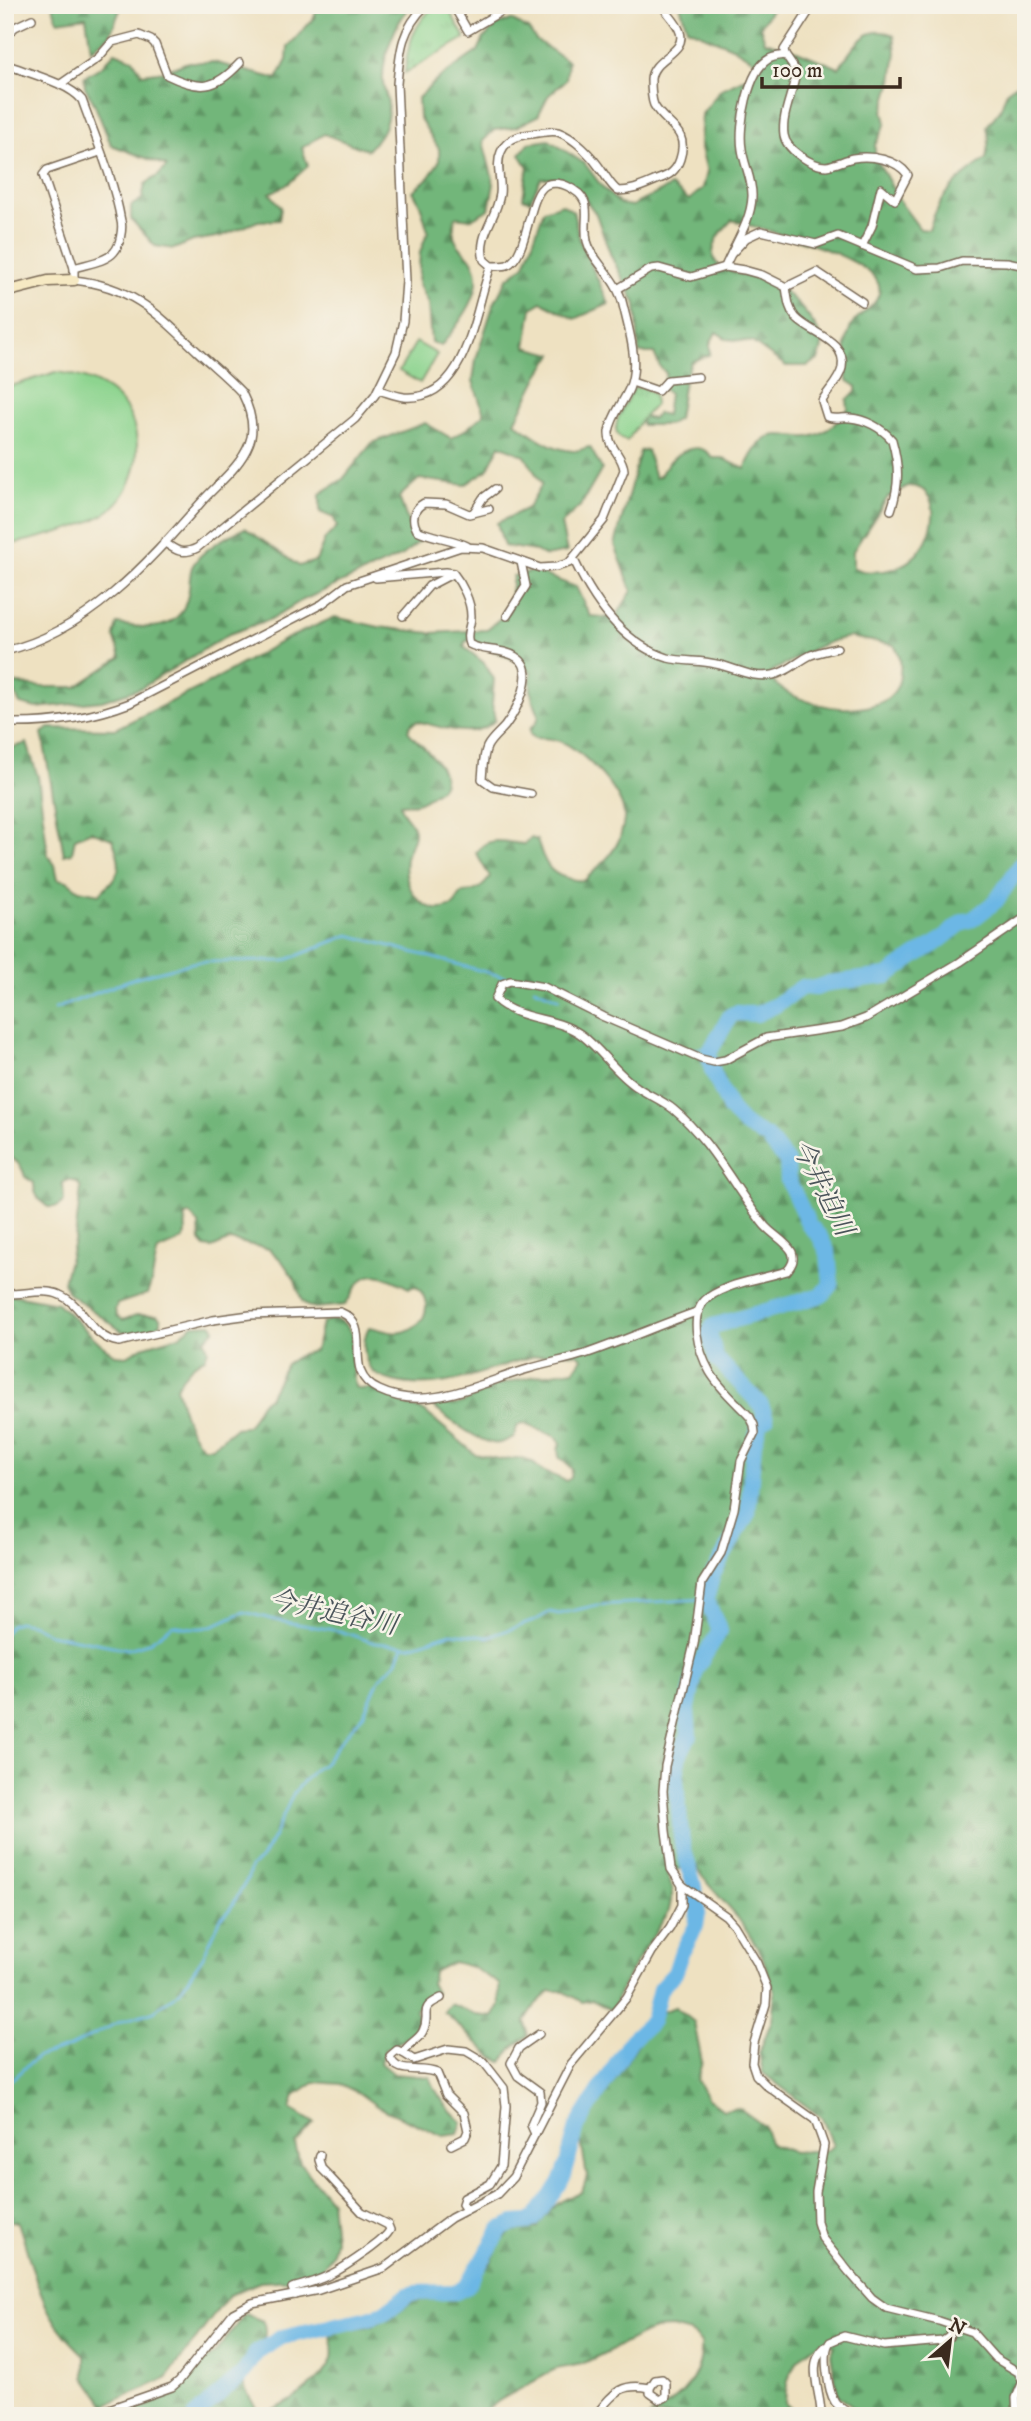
<svg xmlns="http://www.w3.org/2000/svg" width="1031" height="2421" font-family="'IM FELL DW Pica','Noto Serif JP',serif">
	<style>
		.forest { fill: url(#forest-firs); stroke: #56704c; stroke-width: 2; fill-rule: evenodd }
		.park { fill: url(#park-tufts); stroke: #647f56; stroke-width: 2 }
		.pitch { fill: #8dd48f; stroke: #647f56; stroke-width: 2 }
		.lines { fill: none; stroke-linecap: round; stroke-linejoin: round }
		.stream { stroke: #6cb7e5; stroke-width: 2.5 }
		.river { stroke: #6cb7e5; stroke-width: 16 }
		.street-casing { stroke: #7a6a57; stroke-width: 10 }
		.secondary-casing { stroke: #7a6a57; stroke-width: 13 }
		.street { stroke: #fff; stroke-width: 7 }
		.secondary { stroke: #f6e9c3; stroke-width: 10 }
		.labels { text-anchor: middle; dominant-baseline: central; stroke-width: 5; stroke-linejoin: round; paint-order: stroke }
		.water-label { font-size: 26px; font-style: italic; fill: #4a545a; stroke: #f7f3e8 }
	</style>
	<defs>
		<pattern id="forest-firs" width="22" height="20" patternUnits="userSpaceOnUse" patternTransform="scale(1.75)"><rect width="22" height="20" fill="#72b67a"/><path d="M5 1l3.5 6h-7zM16 11l3.5 6h-7z" fill="#5f9463"/></pattern>
		<pattern id="park-tufts" width="24" height="20" patternUnits="userSpaceOnUse" patternTransform="scale(1.75)"><rect width="24" height="20" fill="#8dd48f"/><path d="M3 7l-1-3M5 7V3M7 7l1-3M15 17l-1-3M17 17v-4M19 17l1-3" fill="none" stroke="#7bb67b"/></pattern>
	</defs>
	<rect width="100%" height="100%" fill="#f7f3e8"/>
	<filter id="ink" filterUnits="userSpaceOnUse"><feTurbulence type="fractalNoise" baseFrequency=".0143" numOctaves="2"/><feDisplacementMap in="SourceGraphic" scale="14" xChannelSelector="R" yChannelSelector="G"/><feConvolveMatrix kernelMatrix="1 2 1 2 8 2 1 2 1" color-interpolation-filters="sRGB"/></filter>
	<filter id="wash" filterUnits="userSpaceOnUse"><feTurbulence type="fractalNoise" baseFrequency=".00686" numOctaves="4" result="noise"/><feDisplacementMap in="SourceGraphic" scale="28" xChannelSelector="R" yChannelSelector="G"/><feGaussianBlur stdDeviation="1.57" result="paint"/><feColorMatrix in="noise" values="0 0 0 0 0 0 0 0 0 0 0 0 0 0 0 0 0 1.4 0 .05"/><feComposite in="paint" operator="in"/></filter>
	<g filter="url(#wash)">
		<rect width="100%" height="100%" fill="#eee1c1"/>
		<g class="forest">
			<polygon points="52,5 122,5 110,35 91,50 86,17 58,21"/>
			<path d="M318,5H411C395,23 382,58 383,81C383,89 387,96 388,103C389,124 382,136 367,150L324,134L302,148L308,166L288,184L270,193L281,207L279,220L258,221L222,236L193,241L174,249L155,246L131,219V206L142,199L145,184L159,175L167,166L111,145L94,103L85,87L84,77L102,66L115,52L133,59L142,74L165,71L188,62H213L277,79L287,60L288,47L314,18Z"/>
			<path d="M680,5H774L760,27L765,41L797,51L839,68C854,47 865,23 894,35L896,52L892,81L883,111L886,123L875,145V156L900,202L920,229L929,230C938,196 958,178 986,159L989,139L987,126L1000,110L1007,91L1026,77V2416H863L838,2395L831,2354L835,2346L822,2341C795,2357 786,2372 785,2403L799,2416H650C658,2409 670,2405 678,2397C693,2383 703,2363 701,2343L691,2333L672,2328L654,2329L582,2364L556,2369L500,2400L479,2416H121L166,2398L183,2385L195,2368L214,2354L245,2314L263,2321C273,2352 241,2350 242,2374C242,2388 253,2402 259,2414C282,2410 325,2381 332,2359C334,2351 331,2339 331,2331L371,2326L389,2318L413,2301L457,2297L469,2288L491,2262L501,2241L512,2231L537,2228C549,2208 561,2199 582,2192L587,2176L579,2130L602,2100L641,2039L656,2024L662,2012L675,2007L694,2022L702,2062L697,2080L707,2098L723,2110L739,2108L764,2126L770,2144L793,2152L828,2150L833,2145L822,2118L763,2073L759,2052L772,2020L775,1992L761,1953L738,1918L708,1884L694,1863L667,1874L673,1890L669,1911L634,1966L611,2010L592,2000L582,2002L563,1991H550L536,2004L525,2021L528,2036L513,2047L502,2062L492,2057L444,2012L450,2004L477,2015L493,2017L500,2006L499,1984L472,1967L453,1962L433,1972L431,1983L436,1993L422,2001L416,2010C423,2031 402,2042 385,2049L381,2063L394,2074L430,2077C437,2096 447,2108 462,2122L458,2134L443,2136L378,2107L359,2093L340,2084L314,2082L295,2095L291,2109L314,2123L295,2144L300,2163L331,2201L335,2240L331,2256L321,2269L294,2280L260,2282L229,2295L166,2379L105,2405L85,2377V2356C77,2348 68,2340 62,2331C38,2302 30,2257 18,2222L5,2220V1296L14,1295L57,1303L104,1347L116,1355L127,1356L142,1347L179,1336L193,1325L212,1324L215,1329L205,1340L208,1350L205,1358C194,1362 182,1376 176,1387C183,1408 186,1431 203,1447H212L235,1428L244,1427L249,1424L261,1403L269,1397L286,1364L300,1355L314,1351L317,1345L322,1323C337,1315 346,1322 353,1336C349,1357 353,1367 355,1387L359,1389L374,1388L408,1406L424,1411L475,1454L503,1460L517,1458L532,1462L542,1471L566,1481L571,1478L572,1469L559,1457L558,1449L561,1443L556,1437L523,1423L517,1427L514,1437C507,1440 500,1445 492,1443C475,1439 447,1418 433,1407L438,1403C466,1411 475,1392 499,1385C523,1378 549,1373 574,1370L582,1358L579,1354C564,1352 549,1353 535,1356C487,1368 443,1394 393,1381C382,1378 373,1375 368,1364C363,1353 363,1337 369,1327C376,1328 383,1331 391,1332C407,1335 427,1323 426,1305C425,1297 422,1291 416,1286L409,1288C395,1282 375,1267 361,1281C354,1287 351,1298 345,1305L316,1308L307,1306L302,1301L295,1280L282,1261L269,1249L230,1240L212,1248L205,1247L200,1241L199,1224L189,1214L185,1216L186,1234L183,1240L158,1251C153,1266 154,1279 147,1294L117,1304L115,1310L117,1316L123,1320L136,1315H157L161,1319V1324L153,1328L136,1333L123,1332L68,1293L63,1282L75,1238L81,1188L77,1182L68,1180L63,1183L64,1201L57,1207H48C39,1200 34,1195 34,1183L25,1177C22,1165 16,1160 5,1154V750L27,743L38,777L48,855L55,865L58,879L67,881L79,890L99,894C121,874 124,867 112,839L91,831L75,838L72,853L64,855L42,733L49,728L115,729L201,687L284,640L335,617L379,627L431,633L486,630L509,611L513,576L534,571L576,587L590,616L615,618L632,591L615,545L640,451L647,450L655,478L660,476C668,457 697,435 713,458H722L745,469C751,454 762,435 779,435C788,435 799,438 808,437C826,435 837,422 848,409L847,400L856,392V386L847,380C846,362 842,338 854,322C862,311 874,309 879,294C890,258 757,229 732,220C723,229 714,240 713,253C712,275 756,275 772,282C786,289 823,328 822,344C822,349 820,355 818,360L807,366H786L752,342L727,339L716,332L710,344V354L691,362L684,380L678,419L668,425H642L641,421L644,417L652,419L658,413L666,415L669,394L663,389L666,373L660,367L654,353H639L636,304L611,256L596,214L579,191L559,178H541L530,201L523,198L528,167L520,154L529,143L549,140L585,164L603,188L620,204L632,206L671,186L689,200L703,188L707,172L700,144L702,114L721,89L754,74L758,63L732,47L687,28ZM908,486C951,485 936,565 884,571C873,572 863,573 853,567V551L888,497ZM849,637L894,645C901,656 901,662 900,675C895,730 787,707 770,677L772,671C798,659 821,641 849,637ZM469,640L517,661L531,672C531,678 530,685 531,691C532,708 548,714 530,729V734L534,738C541,738 549,738 556,740C579,746 620,789 624,813C625,820 621,834 619,840C612,857 596,868 584,881C552,878 546,869 537,840L531,838L524,844C505,843 488,834 476,853L490,877C483,888 475,892 462,893L453,906C446,908 439,911 432,908C412,902 403,878 406,859C407,850 414,841 414,832C414,821 401,816 400,804C406,803 411,804 416,803C423,802 430,796 436,792C462,775 418,745 408,731L411,724L417,721C441,727 476,741 495,720L492,704L494,679L484,663L464,647L465,642Z"/>
			<path d="M511,20L528,29L536,40L568,61L566,80L548,96L538,116L516,127L494,130L483,141L494,184L489,209L471,219L455,217C448,253 469,245 476,270C483,297 456,326 441,346L431,342L428,304L418,283L420,252L428,231L420,204L413,191L429,177L439,162V149L419,117L418,98L439,78L478,51L484,38L497,25Z"/>
			<path d="M562,204L573,211L580,241L609,304L575,319L542,302L532,308L526,347L553,354L539,375L515,422C531,434 552,450 573,451C578,451 585,448 590,447L602,469L581,505L561,524L567,552L545,556L536,551L504,546L497,523L528,508L542,484L525,456L500,445L487,470L465,485L419,479L399,497L408,522L421,540L403,555L301,601L271,619L229,634L141,688L102,701L36,708L20,704L10,683L41,687H76L121,657L114,636L117,624C148,629 180,633 188,595C190,587 189,575 192,567C201,549 228,536 245,528L299,566L316,561L325,539L337,527L334,518L320,512V494L343,479L372,443L425,423L451,438L468,428L484,414L473,381L476,359L493,306L507,279L525,265L544,210Z"/>
		</g>
		<g class="park">
			<path d="M436,5H446L465,38L405,73C407,45 414,23 436,5Z"/>
			<path d="M634,388H643L654,394L655,405L641,420L627,441C602,435 627,401 634,388Z"/>
		</g>
		<g class="pitch">
			<polygon points="416,342 437,354 420,383 399,371"/>
			<path d="M56,372C77,375 93,379 110,391C148,419 144,481 111,509C89,528 35,538 5,546V388Z"/>
		</g>
		<g class="lines">
			<g class="stream">
				<polyline points="534,988 560,999"/>
				<polyline points="55,1009 137,977 196,962 284,961 349,935 512,979"/>
				<polyline points="689,1050 703,1048 710,1051"/>
				<path d="M5,1633L10,1625L18,1622L31,1624L50,1634L128,1649L148,1643L173,1625C213,1633 210,1625 244,1612L279,1621L340,1631L375,1643L410,1646L451,1633L488,1637L534,1621L550,1612L559,1614L597,1605L706,1599"/>
				<polyline points="5,2085 37,2057 70,2047 117,2023 154,2011 180,1991 203,1957 221,1918 230,1909 248,1878 251,1867 260,1860 274,1836 294,1792 315,1769 323,1765 342,1739 363,1715 379,1680 397,1661 403,1646"/>
			</g>
			<polyline class="river" points="195,2416 243,2374 256,2353 282,2337 369,2318 384,2313 408,2295 416,2293 456,2292 466,2287 501,2229 514,2223 528,2222 534,2219 559,2185 564,2175 577,2127 631,2040 652,2021 660,1989 675,1973 681,1954 696,1926 698,1913 694,1886 682,1843 676,1780 678,1758 689,1735 687,1712 696,1669 720,1631 706,1599 713,1574 748,1513 754,1443 760,1423 766,1419 761,1405 716,1358 709,1333 713,1326 822,1295 831,1284 828,1253 820,1237 809,1225 788,1180 787,1162 768,1138 744,1125 730,1109 712,1070 709,1056 710,1051 730,1016 736,1013 757,1014 776,1005 802,987 816,988 829,983 887,976 915,956 935,944 963,922 973,919 996,901 1026,857"/>
		</g>
	</g>
	<g filter="url(#ink)">
		<g class="lines">
			<g class="street-casing">
				<g id="street">
					<polyline points="453,5 468,31 512,5"/>
					<path d="M813,5L784,50L785,55L796,71C794,92 781,114 784,135C786,150 812,166 826,166C835,165 844,160 853,158C871,155 897,159 908,175L895,200L881,188L872,226L862,246"/>
					<polyline points="5,37 15,27 32,19"/>
					<path d="M5,64C27,73 69,83 82,100C96,139 114,180 121,221C123,228 120,246 114,252C106,262 85,264 74,268L43,175L47,170L100,152"/>
					<path d="M62,83L98,58L112,42L139,35L151,40L155,44L167,75C200,91 215,90 240,63"/>
					<polyline points="732,253 746,238 761,231 816,244 838,236 917,269 940,268 962,261 1007,262 1026,266"/>
					<path d="M725,267C734,245 751,222 752,197C753,181 744,165 742,149C738,127 748,70 769,59C774,56 780,56 785,55"/>
					<path d="M786,287C788,298 788,309 796,318C811,334 847,340 842,368C839,381 828,390 822,401L827,417C836,420 842,417 850,418C865,419 882,428 892,440C899,465 900,484 891,510"/>
					<polyline points="619,288 651,269 659,268 691,277 725,267 744,270 762,275 786,287 817,272 862,302"/>
					<polyline points="632,382 658,391 668,380 698,377"/>
					<path d="M378,390C386,392 395,396 404,397C468,402 474,309 491,266"/>
					<polyline points="474,512 483,498 495,489"/>
					<path d="M164,542C176,551 183,555 197,548L355,419L375,395L396,352L403,321L406,281L397,84C400,50 401,30 426,5"/>
					<path d="M467,546C451,538 433,538 417,530C411,519 413,509 424,503L446,504L469,514L489,509"/>
					<path d="M574,560C593,600 623,644 668,658C684,662 701,660 716,664C736,668 752,679 773,675C789,672 798,661 811,655C819,652 828,650 837,648"/>
					<path d="M376,578L445,572L453,573C462,584 471,601 471,616C471,626 465,634 469,644C483,652 503,648 516,657C539,670 516,711 505,726C499,733 491,739 487,747C483,756 483,769 482,779L493,787L531,794"/>
					<polyline points="403,616 429,586 452,574"/>
					<polyline points="507,616 526,586 521,562"/>
					<path d="M5,651C89,632 151,559 205,498C220,482 241,465 249,444C256,427 250,409 242,393C228,378 213,366 198,352C158,314 132,286 74,280V268"/>
					<path d="M5,723C48,724 89,719 130,703L322,604L347,585L461,547L483,548L540,568L556,567L569,563L604,520L624,470C623,455 608,448 609,432C611,417 623,403 629,389C640,363 629,331 623,305C617,277 592,262 587,241C582,217 597,200 567,186C561,183 552,182 546,185C527,195 529,256 507,265C502,266 496,266 491,266L484,260C477,235 496,220 500,194C502,180 495,166 501,152C506,140 519,135 531,134C539,133 551,130 558,132C575,138 592,156 602,171C608,179 610,185 618,191C634,191 644,185 659,179C670,175 676,171 680,159C690,128 665,126 654,105C651,98 651,87 651,79C652,58 687,53 680,32C677,22 667,14 662,5"/>
					<path d="M5,1294C22,1295 45,1288 60,1295C84,1305 91,1339 119,1342L213,1320L250,1315L340,1312C377,1327 338,1371 379,1390C427,1413 482,1382 528,1369C547,1363 566,1360 585,1354C623,1341 661,1324 699,1311"/>
					<path d="M441,1998C416,2010 432,2013 423,2031C419,2040 408,2043 403,2053L414,2060L448,2049L466,2051L483,2061L504,2088L506,2106L501,2166L490,2184L464,2198L462,2204L466,2210"/>
					<path d="M403,2053L397,2050L390,2056C396,2077 421,2065 437,2073L446,2095L464,2113L468,2131L465,2138L451,2145"/>
					<polyline points="535,2134 531,2125 541,2102 540,2092 518,2076 511,2063 519,2048 539,2034"/>
					<path d="M295,2295L292,2288C326,2279 338,2272 366,2252C375,2245 384,2240 390,2230L388,2225L362,2212L328,2175L322,2169L319,2160L320,2155"/>
					<polyline points="89,2416 172,2387 179,2381 233,2313 252,2303 319,2290 384,2268 451,2218 497,2194 513,2177 571,2064 627,1997 652,1952 670,1928 682,1905 682,1885"/>
					<path d="M595,2416C613,2394 620,2382 650,2388V2393L660,2400L666,2397V2383L662,2379L655,2380L650,2388"/>
					<path d="M821,2416C822,2394 805,2364 825,2347"/>
					<path d="M853,2416C847,2412 839,2407 835,2402C828,2391 822,2352 830,2342L844,2336L884,2346L943,2341L949,2337L953,2326"/>
					<path d="M1017,2416L1016,2398L1023,2381L1018,2372L995,2358L972,2332L939,2321L886,2308L872,2298L849,2272L822,2238L817,2222L816,2192L824,2145L815,2120L767,2086L756,2075L752,2063L754,2043L766,2004L767,1988L757,1963L734,1925L726,1916L682,1885L671,1869L666,1831L663,1791L665,1766L694,1644L702,1583L721,1553L734,1509L741,1461L755,1433L754,1425L750,1417C737,1403 720,1389 710,1372C699,1353 686,1312 709,1297C731,1282 762,1279 787,1271C792,1265 795,1260 792,1252C787,1242 773,1235 765,1226C734,1188 712,1141 673,1109C662,1100 648,1095 637,1087C616,1073 602,1051 583,1036C558,1016 519,1022 495,999L502,984L510,981L544,987L604,1017L701,1059L714,1062L725,1060L766,1038L842,1027L866,1018L960,962L1026,917"/>
				</g>
			</g>
			<g class="secondary-casing">
				<polyline id="secondary" points="5,292 48,281 74,280"/>
			</g>
			<use href="#street" class="street"/>
			<use href="#secondary" class="secondary"/>
		</g>
	</g>
	<g class="labels">
		<g class="water-label">
			<text transform="translate(822 1188) rotate(63)">今井迫川</text>
			<text transform="translate(333 1613) rotate(12)">今井追谷川</text>
		</g>
	</g>
	<rect width="1031" height="2421" fill="none" stroke="#f7f3e8" stroke-width="28"/>
	<g transform="translate(950 2341) rotate(28)" stroke="#f7f3e8" stroke-width="5" paint-order="stroke">
	<path d="M0-5L12 26L0 18L-12 26Z" fill="#3b2a1e"/>
	<text y="-10" font-size="19" font-weight="bold" text-anchor="middle" fill="#3b2a1e">N</text>
	</g>
	<path d="M762 77v10h138v-10" fill="none" stroke="#3b2a1e" stroke-width="3.5"/>
	<text x="772" y="77" font-size="21" fill="#3b2a1e" stroke="#f7f3e8" stroke-width="5" paint-order="stroke">100 m</text>
</svg>
